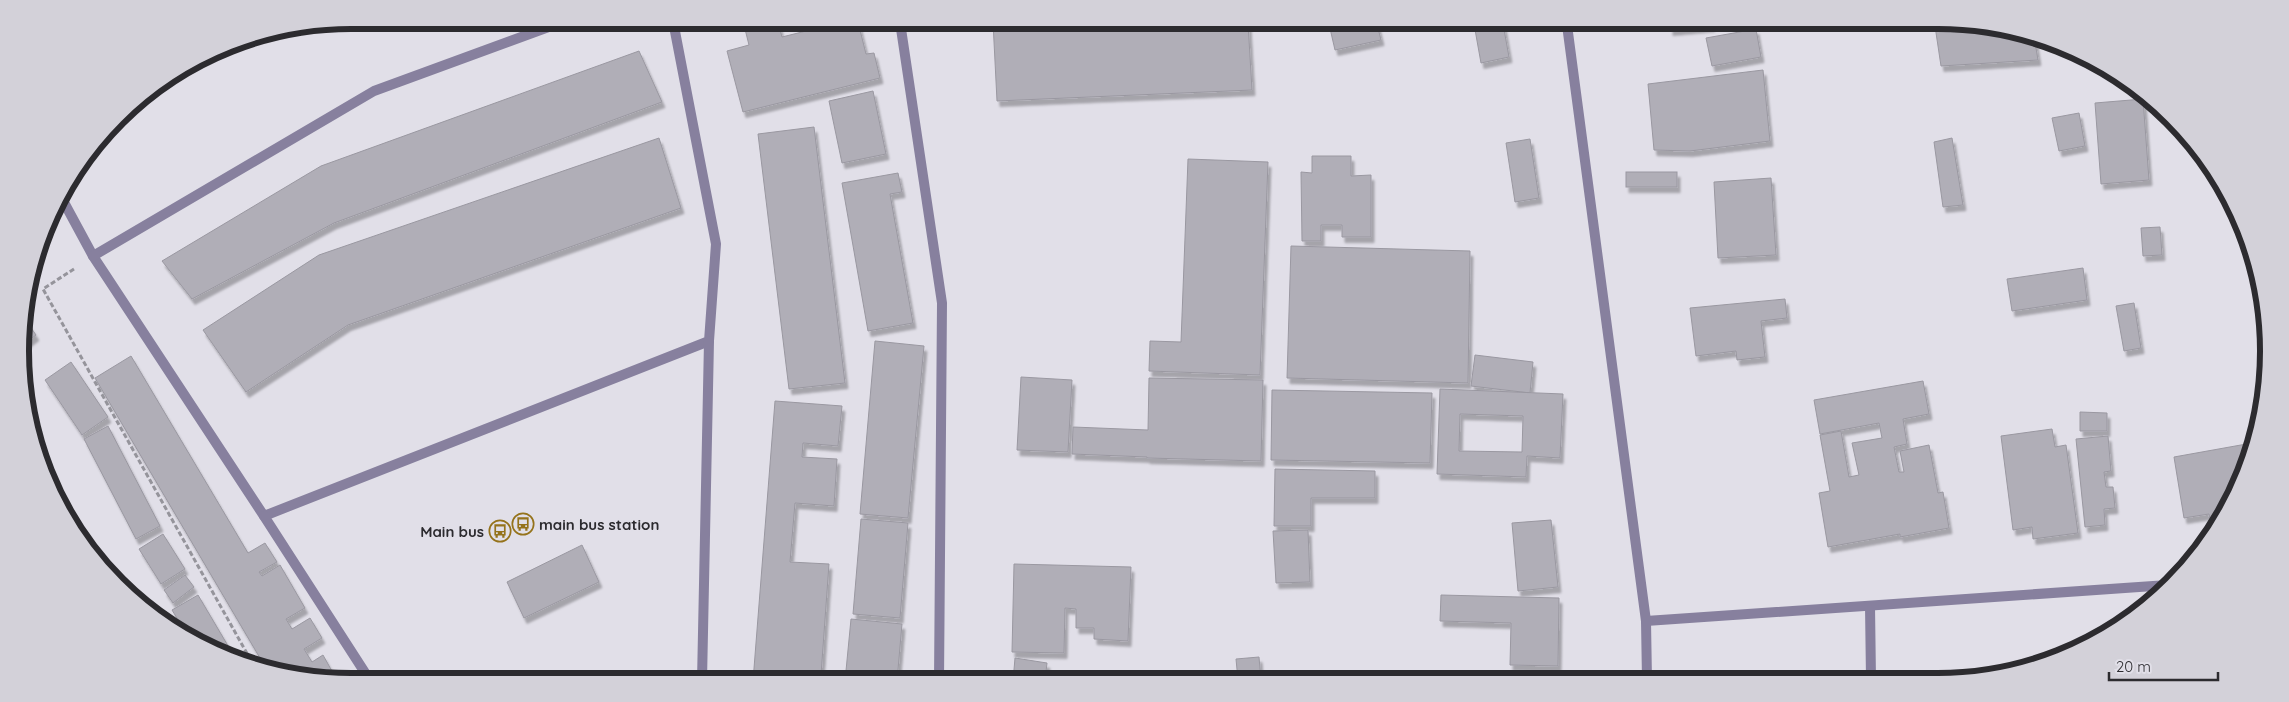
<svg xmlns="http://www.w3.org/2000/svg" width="2289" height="702" font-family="Quicksand,sans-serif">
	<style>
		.building { fill: #b0aeb7; stroke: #9a98a1; fill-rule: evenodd; filter: url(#shadow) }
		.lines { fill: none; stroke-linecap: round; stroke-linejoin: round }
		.path { stroke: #95949b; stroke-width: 3; stroke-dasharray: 5 2.5; stroke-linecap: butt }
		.lane { stroke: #87809e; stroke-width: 10 }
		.street { stroke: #87809e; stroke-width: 10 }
		.labels { text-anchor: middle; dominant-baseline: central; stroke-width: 4; stroke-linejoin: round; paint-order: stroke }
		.poi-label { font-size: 15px; font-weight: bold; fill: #2c2b2f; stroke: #e1dfe8; text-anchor: start }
		.rim { fill: none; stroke: #2c2b2f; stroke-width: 6 }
	</style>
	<defs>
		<filter id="shadow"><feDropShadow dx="3" dy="5.5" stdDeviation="1" flood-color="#0004"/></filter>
	</defs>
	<rect width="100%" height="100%" fill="#e1dfe8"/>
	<g class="building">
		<polygon points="759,22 778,22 782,37 842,22 858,22 866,54 874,53 880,78 743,112 727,51 749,45 744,25"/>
		<polygon points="993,22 1248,23 1252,90 997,101"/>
		<polygon points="1329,24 1377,24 1381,40 1335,50"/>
		<polygon points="1474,24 1503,24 1509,57 1481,63"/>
		<polygon points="1670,25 1712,25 1712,26 1670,30"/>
		<polygon points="1935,26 2003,26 2034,36 2038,60 1941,66"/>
		<polygon points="1756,29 1761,57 1712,66 1706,38"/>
		<polygon points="639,51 662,102 334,223 192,299 162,261 321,166"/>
		<polygon points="1763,70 1770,141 1690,151 1654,150 1648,84"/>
		<polygon points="873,91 886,154 842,163 829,101"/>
		<polygon points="2143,99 2149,180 2101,184 2095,103"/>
		<polygon points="2079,113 2085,146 2059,151 2052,118"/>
		<polygon points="814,127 845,383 789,389 758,134"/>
		<polygon points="659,138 681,208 348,325 246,392 203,330 319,255"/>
		<polygon points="1952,138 1963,205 1943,207 1934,142"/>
		<polygon points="1530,139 1539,198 1515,202 1506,143"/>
		<polygon points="1312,156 1351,156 1351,176 1371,175 1371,237 1342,237 1342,225 1321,225 1321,241 1302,241 1301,172 1312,173"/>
		<polygon points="1188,159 1268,162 1260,375 1149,371 1150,341 1181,342"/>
		<rect x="1626" y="172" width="51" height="15"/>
		<polygon points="898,173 902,192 890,194 913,323 868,331 842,183"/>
		<polygon points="1771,178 1776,255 1718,258 1714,182"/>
		<polygon points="2160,227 2162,255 2143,256 2141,228"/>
		<polygon points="1291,246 1470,251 1468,383 1287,378"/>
		<polygon points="2083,268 2087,300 2012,311 2007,279"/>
		<polygon points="1785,299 1787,318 1761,321 1765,357 1737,360 1736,351 1696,356 1690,308"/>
		<polygon points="2134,303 2141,348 2124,351 2116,306"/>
		<polygon points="23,316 36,335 22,346"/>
		<polygon points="875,341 924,346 908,518 860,514"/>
		<polygon points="1475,355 1533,362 1530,393 1471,386"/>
		<polygon points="131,356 248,553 265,543 277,562 259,572 262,576 280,565 305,608 286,619 292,629 310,618 322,638 304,649 312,662 323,655 333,673 323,679 286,676 267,670 95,378"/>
		<polygon points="71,362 108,417 82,435 45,380"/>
		<polygon points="1021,377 1072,380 1068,452 1017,450"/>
		<polygon points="1149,378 1263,380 1261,461 1147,458 1147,457 1072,454 1073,427 1148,430"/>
		<polygon points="1923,381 1929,414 1903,419 1907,444 1894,447 1899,472 1904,472 1900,451 1929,445 1938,493 1943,492 1949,528 1900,537 1900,534 1828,547 1819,493 1830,491 1820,435 1841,431 1849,477 1859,475 1852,443 1882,438 1879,423 1820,434 1814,400"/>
		<path d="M1440,389L1563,394L1560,458L1527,456L1526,477L1437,474ZM1460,414L1523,416L1522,452L1459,451Z"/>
		<polygon points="1272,390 1432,393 1430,463 1271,460"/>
		<polygon points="775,401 842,406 838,446 803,443 802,457 837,459 834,506 795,503 790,562 829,564 821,675 779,673 778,681 753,681"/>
		<polygon points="2080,412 2107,413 2107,431 2080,431"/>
		<polygon points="108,426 160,526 136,539 84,439"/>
		<polygon points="2052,429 2055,447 2066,445 2078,533 2033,539 2032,527 2013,530 2001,436"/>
		<polygon points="2108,436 2111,471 2104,472 2106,487 2113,487 2115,508 2104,509 2105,525 2085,527 2076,439"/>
		<polygon points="2252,443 2225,516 2212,532 2209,514 2184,518 2174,457"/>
		<polygon points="1275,469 1375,471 1375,498 1311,498 1311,526 1274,526"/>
		<polygon points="861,519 908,523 900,618 853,614"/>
		<polygon points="1551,520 1558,587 1518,591 1512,523"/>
		<polygon points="1308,530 1310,582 1276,583 1273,531"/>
		<polygon points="163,534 185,569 161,584 139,549"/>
		<polygon points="582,545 599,582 524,618 507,582"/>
		<polygon points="1014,564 1131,567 1128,641 1094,639 1094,628 1076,628 1076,609 1065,608 1064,653 1012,652"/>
		<polygon points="185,575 194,587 173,603 164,590"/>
		<polygon points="198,595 237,661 225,657 189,638 172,610"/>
		<polygon points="1441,595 1559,598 1558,666 1510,665 1511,623 1440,621"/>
		<polygon points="851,619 902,624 897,681 845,681"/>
		<polygon points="1259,657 1261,680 1238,680 1236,659"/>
		<polygon points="1015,658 1047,663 1045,681 1013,681"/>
		<polygon points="1460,676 1560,677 1560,680 1460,680"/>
	</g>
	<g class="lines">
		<polyline class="path" points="74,269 43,289 254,666"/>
		<g class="lane">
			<polyline points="60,195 93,256 264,516 709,341 716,244 673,21"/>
			<polyline points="93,256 374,91 565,21"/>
			<polyline points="264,516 371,682"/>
			<polyline points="702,681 709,341"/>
		</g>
		<g class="street">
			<polyline points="900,22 942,303 939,681"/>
			<polyline points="1567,25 1646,621 1647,680"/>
			<polyline points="1870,606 1871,679"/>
			<polyline points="1646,621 2168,585"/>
		</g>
	</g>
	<defs>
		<g id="bus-ring" transform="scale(1.125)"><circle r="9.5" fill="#e1dfe8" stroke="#95731b" stroke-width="1.5"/><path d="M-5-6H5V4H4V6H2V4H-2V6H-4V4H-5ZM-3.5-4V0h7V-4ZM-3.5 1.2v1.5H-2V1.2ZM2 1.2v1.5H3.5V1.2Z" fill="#95731b"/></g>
	</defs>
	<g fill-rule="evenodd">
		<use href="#bus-ring" x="523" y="524"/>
		<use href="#bus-ring" x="500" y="531"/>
	</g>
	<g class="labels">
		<g class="poi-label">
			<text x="539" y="524">main bus station</text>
			<text x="484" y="531" text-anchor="end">Main bus</text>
		</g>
	</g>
	<path d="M0 0H2289V702H0ZM351 29H1938A322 322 0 0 1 2260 351V351A322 322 0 0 1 1938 673H351A322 322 0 0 1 29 351V351A322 322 0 0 1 351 29Z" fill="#d3d1d9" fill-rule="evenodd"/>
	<path class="rim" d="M351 29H1938A322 322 0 0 1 2260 351V351A322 322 0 0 1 1938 673H351A322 322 0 0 1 29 351V351A322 322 0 0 1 351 29Z"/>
	<path d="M2109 672v8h109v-8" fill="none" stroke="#2c2b2f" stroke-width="2.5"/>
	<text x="2116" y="672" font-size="15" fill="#2c2b2f" stroke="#e1dfe8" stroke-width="4" paint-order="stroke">20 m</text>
</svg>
